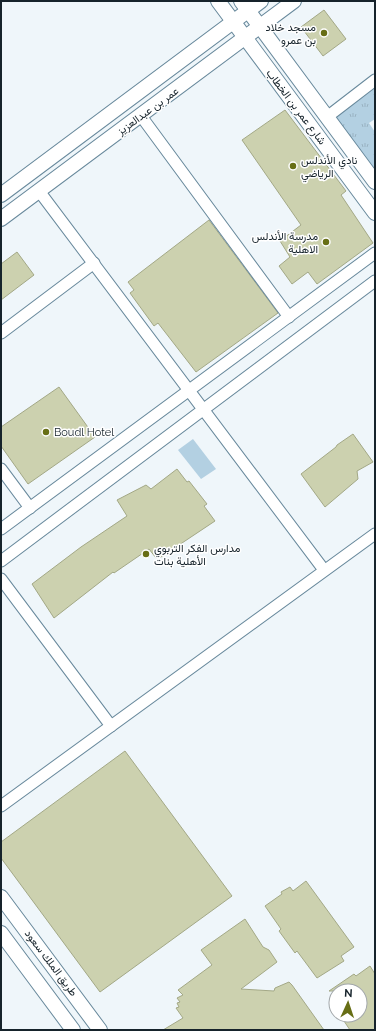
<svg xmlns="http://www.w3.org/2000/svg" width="376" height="1031" font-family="Raleway,Vazirmatn,sans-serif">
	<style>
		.grass { fill: #b3d0e2 }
		.park { fill: url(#park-tufts) }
		.building { fill: #ccd1af; stroke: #a3a886 }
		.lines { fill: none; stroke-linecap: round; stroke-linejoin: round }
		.minor-casing { stroke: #68899c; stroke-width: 13 }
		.tertiary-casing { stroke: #68899c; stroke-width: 16 }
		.minor { stroke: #fff; stroke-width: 11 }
		.tertiary { stroke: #fff; stroke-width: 14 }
		.poi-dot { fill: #676e15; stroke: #fff; stroke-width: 1.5 }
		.labels { text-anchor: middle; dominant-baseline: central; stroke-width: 3; stroke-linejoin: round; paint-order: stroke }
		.poi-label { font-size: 11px; fill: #16232b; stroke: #fff; text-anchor: start }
		.street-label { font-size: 11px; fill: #16232b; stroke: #fff }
	</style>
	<defs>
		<pattern id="park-tufts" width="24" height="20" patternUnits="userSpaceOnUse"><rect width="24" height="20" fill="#b3d0e2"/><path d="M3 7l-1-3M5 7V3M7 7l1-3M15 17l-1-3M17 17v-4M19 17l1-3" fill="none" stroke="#99b2c2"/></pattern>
	</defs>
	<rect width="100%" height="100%" fill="#eff6fa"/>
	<polygon class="grass" points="193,439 216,469 201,479 178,450"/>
	<polygon class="park" points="375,88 375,119 369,123 375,132 375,171 335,117"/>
	<g class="building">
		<polygon points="324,10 346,39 323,56 301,27"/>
		<polygon points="285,110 346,191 341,195 373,243 317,284 308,272 292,284 279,266 290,257 280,241 301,225 242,140"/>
		<polygon points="209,220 278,313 196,372 158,323 154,326 130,293 134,290 128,282"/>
		<polygon points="17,252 34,275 1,300 1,264"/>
		<polygon points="59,387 95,437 28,484 1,446 1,427"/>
		<polygon points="353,434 373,462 357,471 358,479 325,507 301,474 336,447 337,445"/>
		<polygon points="177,469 187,482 189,481 207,504 204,506 215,521 161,557 156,558 149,549 114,573 113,572 54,618 32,584 81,547 127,516 117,500 146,485 151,489"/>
		<polygon points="125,751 232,896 100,992 1,858 1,842"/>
		<polygon points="306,881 354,947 341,956 344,961 317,978 297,951 295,953 279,931 281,929 265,906 282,894 281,892 290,887 293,891"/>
		<polygon points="245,919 263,947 269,950 277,962 241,989 274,991 275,988 289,982 292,985 324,1030 163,1030 183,1018 176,1008 179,1007 177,1003 180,1002 177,998 183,995 178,990 212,965 201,950"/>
		<polygon points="370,966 375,974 375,1030 350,1030 340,1015 360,1015 360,991 329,991 354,974 356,976"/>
	</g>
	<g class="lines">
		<g class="minor-casing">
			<g id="minor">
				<polyline points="141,116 289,317"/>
				<polyline points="327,117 375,80"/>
				<polyline points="39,191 324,570"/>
				<polyline points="1,333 94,263"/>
				<polyline points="1,469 30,508"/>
				<polyline points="1,529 375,253"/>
				<polyline points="1,561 375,281"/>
				<polyline points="1,579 111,726"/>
				<polyline points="1,806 375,534"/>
			</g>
		</g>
		<g class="tertiary-casing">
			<g id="tertiary">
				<polyline points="218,1 375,213"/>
				<polyline points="241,1 375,182"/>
				<polyline points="1,195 261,1"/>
				<polyline points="1,219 294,1"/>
				<polyline points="1,897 100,1030"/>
				<polyline points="1,933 73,1030"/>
			</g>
		</g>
		<use href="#minor" class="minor"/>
		<use href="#tertiary" class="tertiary"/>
	</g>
	<g class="poi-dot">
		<circle cx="324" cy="33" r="4"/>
		<circle cx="293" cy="166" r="4"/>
		<circle cx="326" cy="242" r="4"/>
		<circle cx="46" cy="432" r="4"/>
		<circle cx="146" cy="554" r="4"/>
	</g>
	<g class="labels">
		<g class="poi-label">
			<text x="316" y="27" text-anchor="end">مسجد خلاد<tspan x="316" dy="13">بن عمرو</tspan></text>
			<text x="301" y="160">نادي الأندلس<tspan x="301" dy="13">الرياضي</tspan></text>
			<text x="318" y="236" text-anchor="end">مدرسة الأندلس<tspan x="318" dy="13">الاهلية</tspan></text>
			<text x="54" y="432">Boudl Hotel</text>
			<text x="154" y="548">مدارس الفكر التربوي<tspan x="154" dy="13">الأهلية بنات</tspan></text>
		</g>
		<g class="street-label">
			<text transform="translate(296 107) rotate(53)">شارع عمر بن الخطاب</text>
			<text transform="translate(148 111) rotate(-36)">عمر بن عبدالعزيز</text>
			<text transform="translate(51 963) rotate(53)">طريق الملك سعود</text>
		</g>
	</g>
	<rect width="376" height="1031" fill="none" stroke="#16232b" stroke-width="4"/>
	<g transform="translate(348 1003) rotate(3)"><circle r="19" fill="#ffffff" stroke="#a2a7aa"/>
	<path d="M0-3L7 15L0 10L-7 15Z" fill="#676e15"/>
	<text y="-6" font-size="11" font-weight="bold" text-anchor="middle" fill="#16232b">N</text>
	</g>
</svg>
